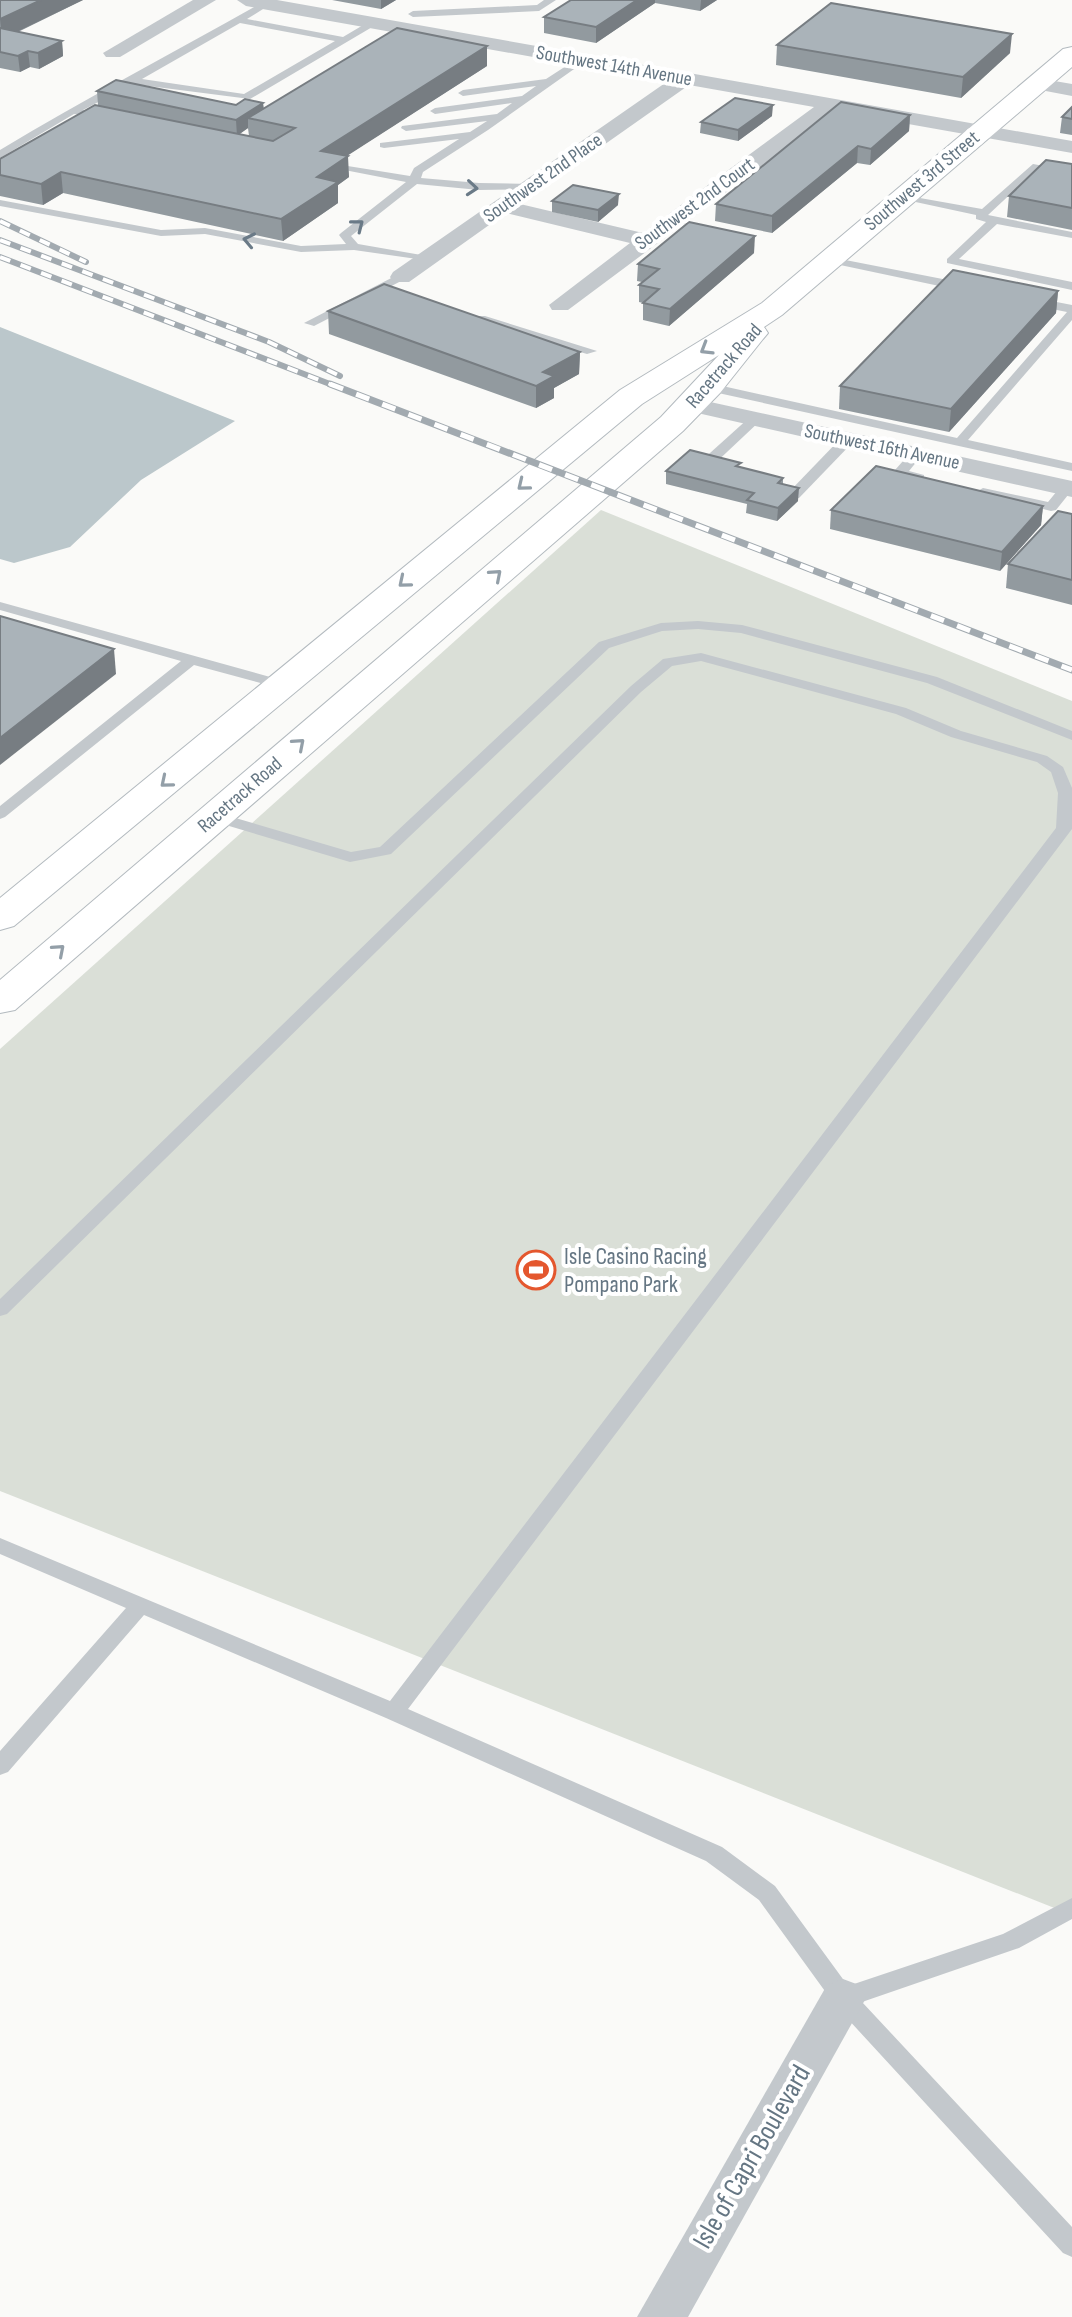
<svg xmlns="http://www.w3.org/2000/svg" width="1072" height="2317" font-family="'Sofia Sans Condensed',sans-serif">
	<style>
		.green { fill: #dadfd7 }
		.water { fill: #bbc7cb }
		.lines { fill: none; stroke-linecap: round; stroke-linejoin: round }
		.secondary-casing { stroke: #b3babf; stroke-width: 2 }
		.lane { fill: #c3c8cc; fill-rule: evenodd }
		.street { fill: #c3c8cc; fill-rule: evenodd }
		.secondary { fill: #fff; fill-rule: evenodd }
		.rail-far1-casing { stroke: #a2aab0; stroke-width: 6 }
		.rail-casing { stroke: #a2aab0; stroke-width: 7 }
		.rail-far1 { stroke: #fff; stroke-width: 4; stroke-dasharray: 11; stroke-linecap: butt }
		.rail { stroke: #fff; stroke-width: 5; stroke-dasharray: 14; stroke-linecap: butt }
		.wall { fill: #929a9f; fill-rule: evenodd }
		.shaded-wall { fill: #777d82 }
		.building { fill: #aab3b9; stroke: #777d82; stroke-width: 2 }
		.oneway { stroke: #6a7a87 }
		.oneway2 { stroke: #939fa8 }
		.labels { text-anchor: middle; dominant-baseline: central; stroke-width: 8; stroke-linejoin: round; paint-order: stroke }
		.far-street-label { font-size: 20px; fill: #657683; stroke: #fff }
		.poi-label { font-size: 24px; fill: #657683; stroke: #fff; text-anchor: start }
		.near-street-label { font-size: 28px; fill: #657683; stroke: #fff }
	</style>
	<rect width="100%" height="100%" fill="#fafaf8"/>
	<polygon class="green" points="601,510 1072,701 1072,1915 0,1491 0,1049"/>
	<polygon class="water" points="0,327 235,421 141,480 70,547 14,563 0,559"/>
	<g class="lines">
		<g class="secondary-casing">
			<polygon id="secondary" points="1072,47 1072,67 782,315 764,327 768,333 763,339 720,393 683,431 15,1010 0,1013 0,980 661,417 719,355 642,404 14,926 0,930 0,898 620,390 762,303 1063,49"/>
		</g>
		<g class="lane">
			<polygon points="544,0 556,0 539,11 413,17 408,14 413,11 537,5"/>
			<path d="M263,2L271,4L247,19L343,37L370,21L379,23L250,99L133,84L83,110L88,111V115L74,114L0,158V150C86,98 175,52 263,2ZM240,23L335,41L244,94L142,79Z"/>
			<polygon points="580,57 585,60 584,62 488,130 423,172 421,178 479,183 531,184 535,185 535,189 479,190 417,184 351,236 358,244 427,256 433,259 431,261 354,250 301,252 205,234 161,236 0,206 0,200 161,230 205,228 301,246 346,244 339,235 341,233 406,182 329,167 329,163 410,176 414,168 459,139 384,148 380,147 380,143 470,132 487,121 406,131 401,128 402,126 497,114 512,103 435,114 430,111 435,108 522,96 536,86 463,96 458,93 463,90 546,79"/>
			<polygon points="1033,164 1072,171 1072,177 1035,171 988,215 1072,232 1072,238 997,224 959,259 1072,282 1072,290 947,263 947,259 986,222 976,219 976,215 897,198 903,195 982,209"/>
			<polygon points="830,257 963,283 969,287 963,291 826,262 826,258"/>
			<polygon points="401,273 405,275 405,279 314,326 304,323"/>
			<polygon points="1036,298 1072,305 1072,320 968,440 1072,463 1072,471 709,391 703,387 709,383 957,438 1067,312 1032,305 1030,302"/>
			<polygon points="477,316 485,316 597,351 587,354 477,322"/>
			<polygon points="750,417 761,420 710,468 700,468 700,462"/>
			<polygon points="848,435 854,439 853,442 799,498 789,498 789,492 843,436"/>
			<polygon points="916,451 922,455 909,471 924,475 924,481 895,476 895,470 911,452"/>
			<polygon points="1067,484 1072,485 1072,490 1056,510 1051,511 976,492 983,488 1048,502 1062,485"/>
			<polygon points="0,602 288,682 290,685 283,689 194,665 5,817 0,819 0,806 181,661 0,610"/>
			<polygon points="698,621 742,625 937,677 1072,731 1072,740 927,683 741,633 698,629 662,631 609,648 391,854 350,862 209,820 207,817 215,812 351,852 380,847 599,642 661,623"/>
			<polygon points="701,653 906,708 961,731 1047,756 1063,767 1072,788 1072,829 408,1709 722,1847 775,1886 848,1986 1003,1934 1072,1898 1072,1919 1019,1948 862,2002 1072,2227 1072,2257 1063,2253 835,2005 759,1900 706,1861 386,1718 144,1615 8,1772 0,1775 0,1751 126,1608 0,1554 0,1538 390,1701 1056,828 1058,793 1051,772 1037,762 951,737 896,714 701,661 672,666 641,692 7,1314 0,1316 0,1299 631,686 663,659"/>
		</g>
		<g class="street">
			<polygon points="193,0 216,0 120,57 106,57 103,53"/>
			<path d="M237,0H277L1072,141V153L835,111L568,310H552L549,305L630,243L506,213L409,282H393L390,277L393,272L668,81L246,6ZM689,85L814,107L643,233L520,204Z"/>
			<polygon points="1037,78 1072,84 1072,96 1030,88 1027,84"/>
			<polygon points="692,398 1072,481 1072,497 684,410 680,405 684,400"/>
			<polygon points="843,1979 859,1985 866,1998 688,2317 637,2317 827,1985"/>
		</g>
		<use href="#secondary" class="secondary"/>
		<g class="rail-far1-casing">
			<g id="rail-far1">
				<polyline points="0,221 86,262"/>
				<polyline points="0,240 269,342 340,376"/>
				<polyline points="0,257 335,386"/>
			</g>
		</g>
		<g class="rail-casing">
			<polyline id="rail" points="330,384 1072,670"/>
		</g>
		<use href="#rail-far1" class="rail-far1"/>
		<use href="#rail" class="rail"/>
	</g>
	<g class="wall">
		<polygon points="0,0 83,0 18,32 62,41 63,56 39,69 30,67 20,72 0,68"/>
		<polygon points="332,0 396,0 381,9"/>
		<polygon points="571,0 717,0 700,11 655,3 596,43 544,33 544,17"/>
		<polygon points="777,45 1010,53 961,98 776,65"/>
		<path d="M487,66L346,156L349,177L338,185V203L283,241L63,193L43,205L0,196V159L98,105L97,91L236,105L263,103L264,109ZM248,128L249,136L239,134Z"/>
		<polygon points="1072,107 1072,135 1060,133 1062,117"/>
		<polygon points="910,115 909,131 870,165 857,163 772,233 715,221 716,204"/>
		<polygon points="772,116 738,141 700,133 701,122"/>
		<polygon points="1072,164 1072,230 1007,217 1009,196"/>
		<polygon points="552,201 618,205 598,222 552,212"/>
		<polygon points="754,253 669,326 643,320 643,303 639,302 639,285 642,282 637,281 638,264"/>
		<polygon points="1058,291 1056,313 949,432 839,409 840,386"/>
		<polygon points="328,311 580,352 579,374 554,388 554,398 536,408 329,334"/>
		<polygon points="741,467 783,478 783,484 798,501 777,521 746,513 747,504 666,484 666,471"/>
		<polygon points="1043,506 1041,525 1000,571 830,529 831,510"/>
		<polygon points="1072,514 1072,605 1006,588 1008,564"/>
	</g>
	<g class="shaded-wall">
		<polygon points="41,0 83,0 2,39 0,19"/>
		<polygon points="381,0 396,0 381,9"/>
		<polygon points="637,0 655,0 655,3 596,43 596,27"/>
		<polygon points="701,0 717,0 700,11"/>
		<polygon points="1012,34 1010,53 961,98 963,77"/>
		<polygon points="62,41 63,56 39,69 38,53"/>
		<polygon points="487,46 487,66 322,172 321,151"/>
		<polygon points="28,51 30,67 20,72 18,56"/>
		<polygon points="263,103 264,119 248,118 248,128 237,136 236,120"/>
		<polygon points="773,105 772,116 738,141 738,130"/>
		<polygon points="910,115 909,131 870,165 871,149"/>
		<polygon points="858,146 857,163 772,233 772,216"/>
		<polygon points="348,156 349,177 338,185 338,203 283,241 281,219 317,177"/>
		<polygon points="61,172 63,193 43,205 41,184"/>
		<polygon points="619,194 618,205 598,222 598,210"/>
		<polygon points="755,236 754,253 669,326 670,309"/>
		<polygon points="1058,291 1056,313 949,432 951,409"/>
		<polygon points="580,352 579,374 554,388 554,398 536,408 536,386 543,372"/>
		<polygon points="799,488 798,501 777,521 778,508"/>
		<polygon points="1043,506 1041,525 1000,571 1002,552"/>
		<polygon points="114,649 116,674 0,765 0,738"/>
	</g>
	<g class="building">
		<polygon points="0,0 41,0 0,19"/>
		<polygon points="571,0 637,0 596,27 544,17"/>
		<polygon points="831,3 1012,34 963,77 777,45"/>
		<polygon points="0,28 62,41 38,53 28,51 18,56 0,52"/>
		<polygon points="397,28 487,46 321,151 348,156 317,177 338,182 281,219 61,172 41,184 0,175 0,159 95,105 273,141 295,128 248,118"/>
		<polygon points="116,80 236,105 245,99 263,103 236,120 97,91"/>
		<polygon points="735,98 773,105 738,130 701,122"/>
		<polygon points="841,102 910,115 871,149 858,146 772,216 716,204"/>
		<polygon points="1072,107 1072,119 1062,117"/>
		<polygon points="1046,160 1072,164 1072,208 1009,196"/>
		<polygon points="573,185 619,194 598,210 552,201"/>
		<polygon points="689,222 755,236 670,309 643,303 659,289 639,285 659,269 638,264"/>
		<polygon points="953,270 1058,291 951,409 840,386"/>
		<polygon points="384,284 580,352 543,372 554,376 536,386 328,311"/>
		<polygon points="690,450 741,463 736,466 783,478 778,483 799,488 778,508 747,500 754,493 666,471"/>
		<polygon points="876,466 1043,506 1002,552 831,510"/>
		<polygon points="1058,511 1072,514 1072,580 1008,564"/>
		<polygon points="0,616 114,649 0,738"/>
	</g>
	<defs><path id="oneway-chevron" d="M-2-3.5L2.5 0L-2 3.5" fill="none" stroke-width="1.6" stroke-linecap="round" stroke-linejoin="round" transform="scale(2)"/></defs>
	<g class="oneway">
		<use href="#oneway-chevron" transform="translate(472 188) rotate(5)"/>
		<use href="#oneway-chevron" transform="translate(358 225) rotate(-38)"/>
		<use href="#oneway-chevron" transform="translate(249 240) rotate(-168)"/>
	</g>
	<g class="oneway2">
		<use href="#oneway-chevron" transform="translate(706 349) rotate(149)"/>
		<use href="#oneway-chevron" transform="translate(523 485) rotate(141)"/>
		<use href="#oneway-chevron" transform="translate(496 575) rotate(-41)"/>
		<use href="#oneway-chevron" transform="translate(404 582) rotate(140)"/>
		<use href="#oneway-chevron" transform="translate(299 744) rotate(-41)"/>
		<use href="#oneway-chevron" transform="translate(166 782) rotate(140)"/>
		<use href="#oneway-chevron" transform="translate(59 950) rotate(-41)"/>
	</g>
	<defs>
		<g id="stadium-ring" transform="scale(2)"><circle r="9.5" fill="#fff" stroke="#e4572e" stroke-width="1.5"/><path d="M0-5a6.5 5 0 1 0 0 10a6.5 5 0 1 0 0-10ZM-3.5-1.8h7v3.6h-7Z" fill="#e4572e"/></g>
	</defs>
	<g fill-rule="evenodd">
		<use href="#stadium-ring" x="536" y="1270"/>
	</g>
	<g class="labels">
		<g class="far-street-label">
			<text transform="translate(614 66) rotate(10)">Southwest 14th Avenue</text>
			<text transform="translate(543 178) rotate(-35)">Southwest 2nd Place</text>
			<text transform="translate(922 181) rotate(-40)">Southwest 3rd Street</text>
			<text transform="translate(695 204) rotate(-36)">Southwest 2nd Court</text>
			<text transform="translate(724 366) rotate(-49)">Racetrack Road</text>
			<text transform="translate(882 447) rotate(12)">Southwest 16th Avenue</text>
			<text transform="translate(240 795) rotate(-41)">Racetrack Road</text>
		</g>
		<g class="poi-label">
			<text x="564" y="1256">Isle Casino Racing<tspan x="564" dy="28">Pompano Park</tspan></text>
		</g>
		<g class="near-street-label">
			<text transform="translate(752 2157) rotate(-60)">Isle of Capri Boulevard</text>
		</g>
	</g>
</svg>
